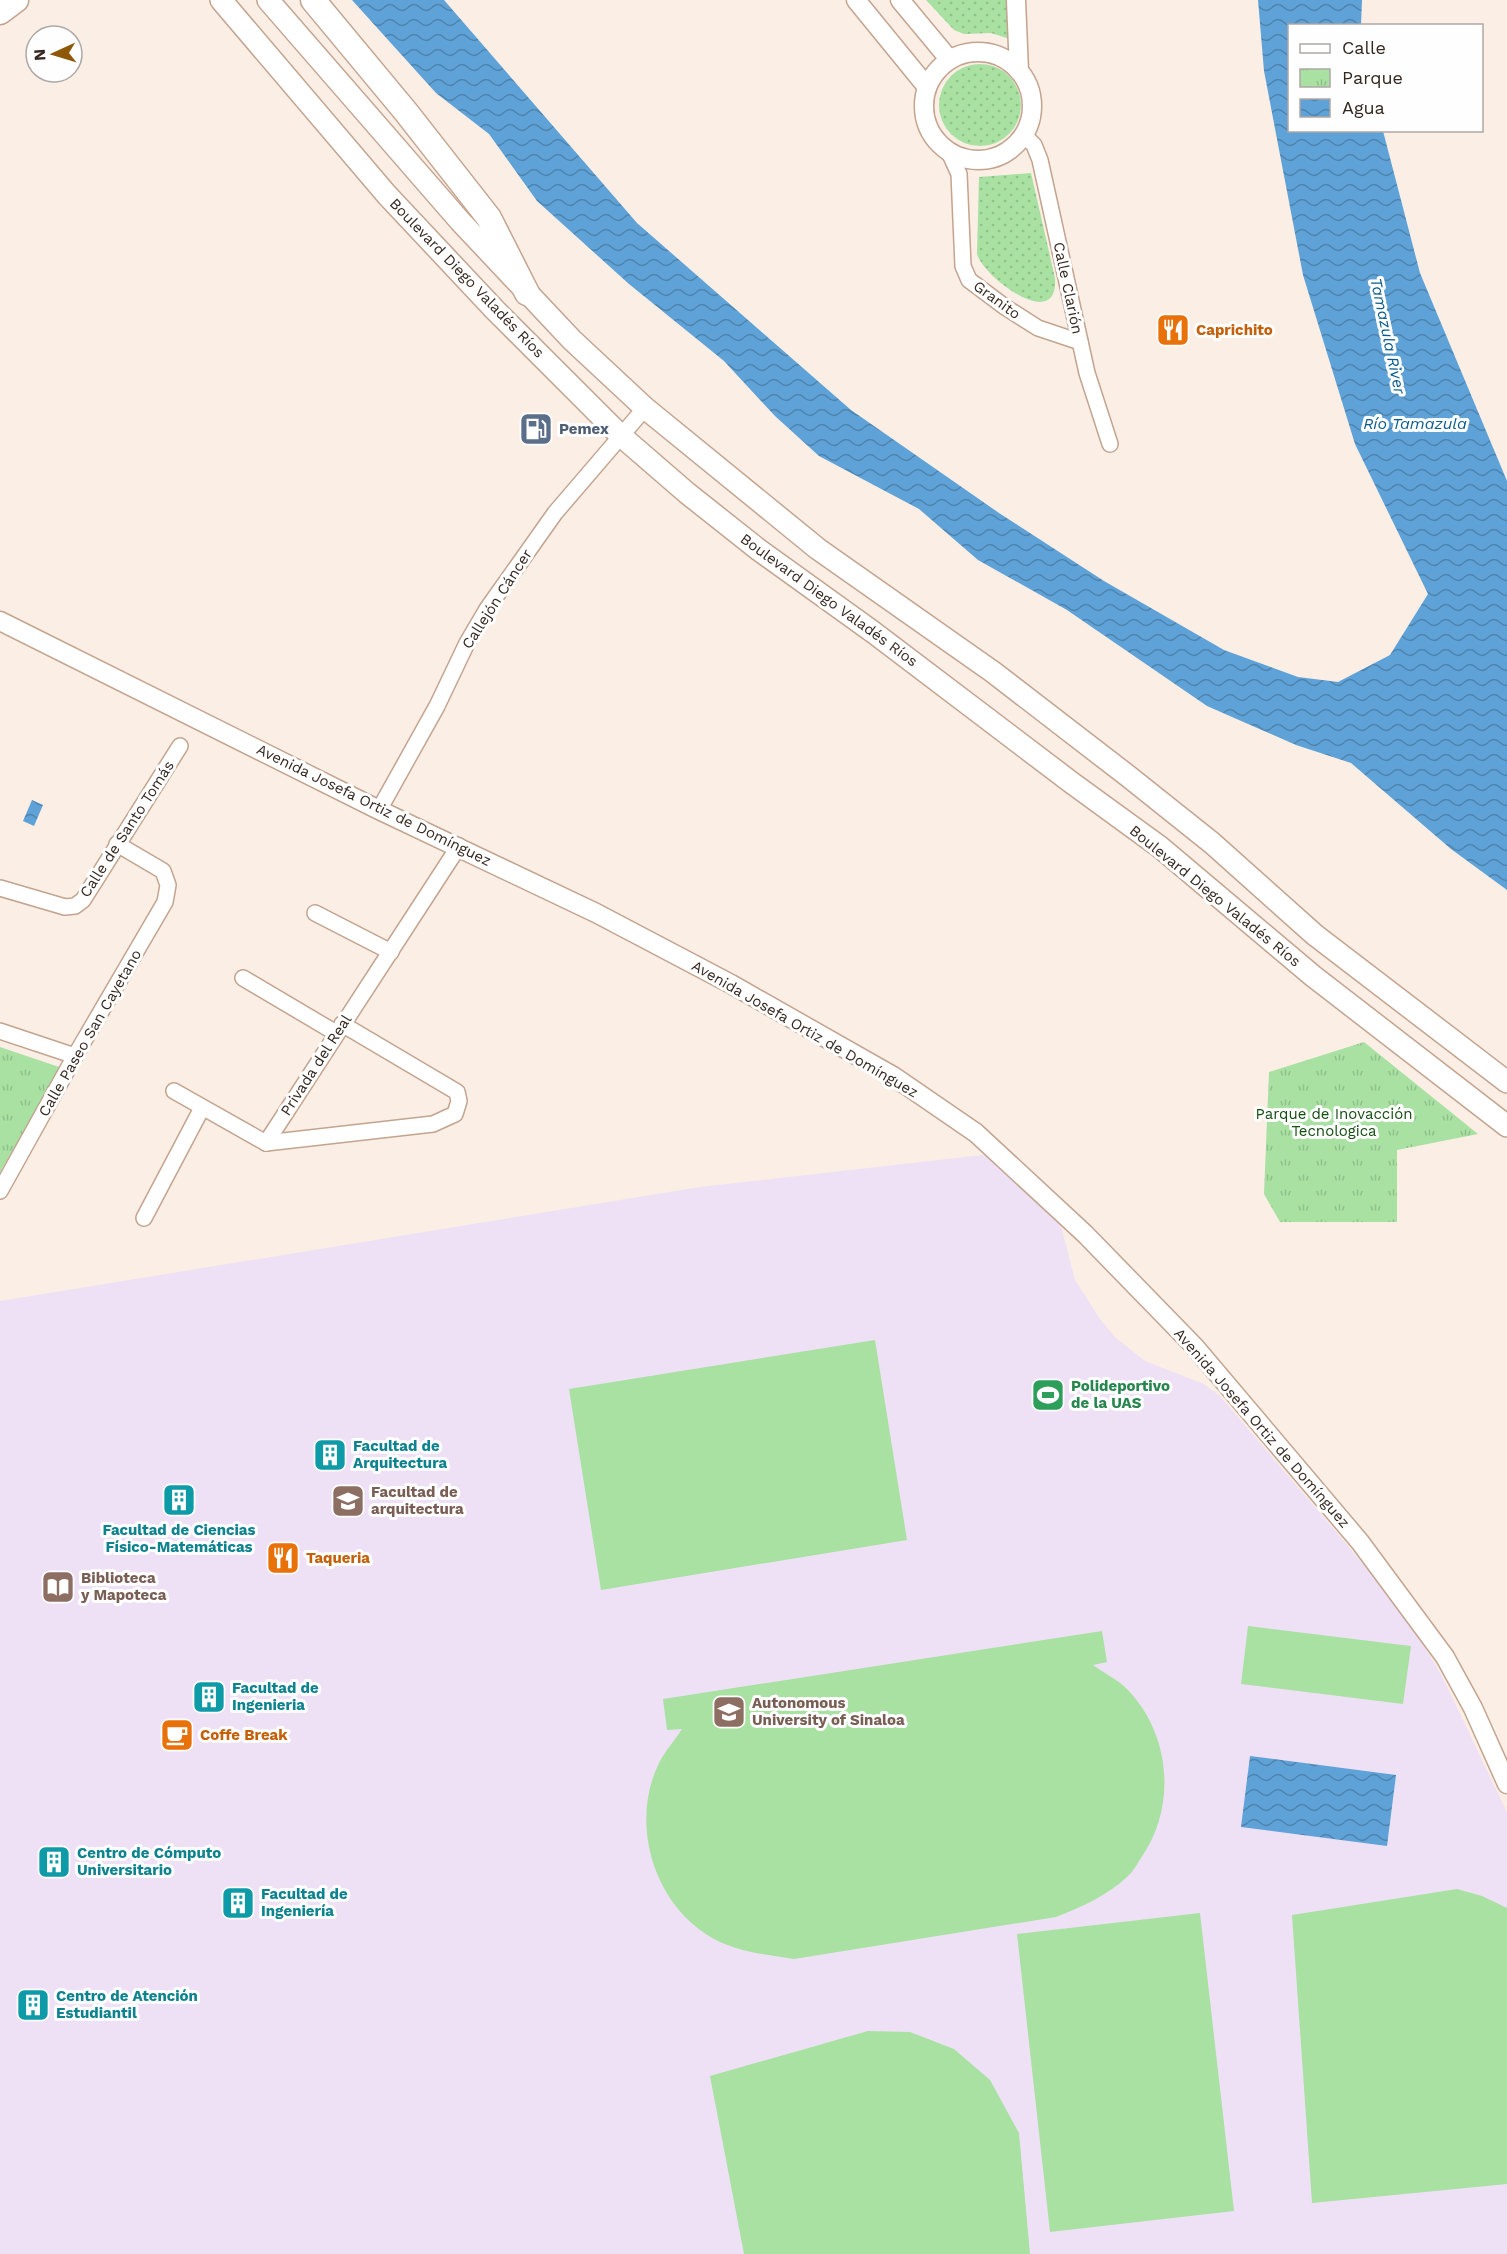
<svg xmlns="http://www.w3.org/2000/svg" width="1507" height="2254" font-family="'Work Sans',sans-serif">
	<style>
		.education { fill: #efe1f5 }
		.grass { fill: url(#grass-dots) }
		.park { fill: url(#park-tufts) }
		.pitch { fill: #a8e1a2 }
		.water { fill: url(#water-waves) }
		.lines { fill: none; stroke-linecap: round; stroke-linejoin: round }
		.minor-casing { stroke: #c3a48f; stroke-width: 18 }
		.tertiary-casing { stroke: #c3a48f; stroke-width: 21 }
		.secondary-casing { stroke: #c3a48f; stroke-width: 24 }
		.primary-casing { stroke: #c3a48f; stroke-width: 27 }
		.minor { stroke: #fff; stroke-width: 15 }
		.tertiary { stroke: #fff; stroke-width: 18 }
		.secondary { stroke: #fff; stroke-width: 21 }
		.primary { stroke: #fff; stroke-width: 24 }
		.labels { text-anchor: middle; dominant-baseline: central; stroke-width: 6; stroke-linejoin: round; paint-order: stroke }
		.street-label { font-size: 15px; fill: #342820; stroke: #fefefe }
		.food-label { font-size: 15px; font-weight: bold; fill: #c56008; stroke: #fefefe; text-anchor: start }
		.service-label { font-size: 15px; font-weight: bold; fill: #4e5e75; stroke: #fefefe; text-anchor: start }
		.park-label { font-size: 15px; fill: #144d10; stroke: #fefefe }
		.leisure-label { font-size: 15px; font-weight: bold; fill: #27864d; stroke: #fefefe; text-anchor: start }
		.culture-label { font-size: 15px; font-weight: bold; fill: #0d838f; stroke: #fefefe; text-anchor: start }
		.education-label { font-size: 15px; font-weight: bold; fill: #785e54; stroke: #fefefe; text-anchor: start }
		.water-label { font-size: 16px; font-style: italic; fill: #085b8d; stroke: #fefefe }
	</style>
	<defs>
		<pattern id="grass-dots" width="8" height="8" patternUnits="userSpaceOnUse" patternTransform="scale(1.5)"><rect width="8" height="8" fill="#a8e1a2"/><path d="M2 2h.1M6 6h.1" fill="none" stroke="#91c18b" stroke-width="1.8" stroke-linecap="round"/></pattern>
		<pattern id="park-tufts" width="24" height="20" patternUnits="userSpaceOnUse" patternTransform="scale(1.5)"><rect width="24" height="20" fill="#a8e1a2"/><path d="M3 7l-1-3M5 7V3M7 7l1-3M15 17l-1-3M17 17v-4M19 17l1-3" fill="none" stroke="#91c18b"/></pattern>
		<pattern id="water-waves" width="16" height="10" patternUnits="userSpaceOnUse" patternTransform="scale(1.5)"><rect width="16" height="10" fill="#5ea2d7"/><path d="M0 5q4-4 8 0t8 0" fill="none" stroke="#4e84ae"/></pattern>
	</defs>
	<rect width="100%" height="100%" fill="#fbeee5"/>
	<polygon class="education" points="983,1155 991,1155 1060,1222 1075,1280 1100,1319 1115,1337 1145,1361 1204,1384 1220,1396 1338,1534 1406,1616 1442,1676 1507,1812 1507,2254 0,2254 0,1301 700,1187"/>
	<g class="grass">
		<polygon points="926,0 1013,0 1010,39 991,33 964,34 954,30"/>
		<circle cx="980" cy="105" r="41"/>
		<path d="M1031,173L1055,278C1059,334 983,277 977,254L979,177Z"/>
	</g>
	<g class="park">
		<polygon points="1364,1042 1478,1134 1397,1150 1397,1222 1280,1222 1264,1194 1269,1072"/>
		<polygon points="0,1047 62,1068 13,1154 11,1153 0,1172"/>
	</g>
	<g class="pitch">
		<polygon points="875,1340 907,1540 601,1590 569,1389"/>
		<polygon points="1248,1626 1411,1646 1403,1704 1241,1684"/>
		<path d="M1102,1631L1107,1662L1093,1665C1104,1673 1118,1680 1127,1689C1171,1734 1177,1807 1141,1858C1137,1864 1133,1872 1127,1877C1107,1896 1081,1907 1056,1917L794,1959C767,1955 739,1952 714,1939C654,1906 629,1824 659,1763C665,1751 675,1740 682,1729L667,1730L663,1699Z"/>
		<polygon points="1457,1889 1482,1896 1507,1908 1507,2184 1312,2203 1292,1915"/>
		<polygon points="1200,1913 1234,2211 1050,2232 1017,1934"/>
		<polygon points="868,2031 910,2032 954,2049 990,2080 1019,2133 1030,2254 744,2254 710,2076"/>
	</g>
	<g class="water">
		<polygon points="352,0 444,0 637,223 851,410 999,513 1104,581 1224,650 1298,677 1338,682 1390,655 1428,594 1355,444 1303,275 1264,71 1258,0 1362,0 1361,25 1290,26 1290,130 1383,131 1420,273 1507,481 1507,890 1451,849 1351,763 1296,745 1207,706 1067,610 978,560 919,509 819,456 775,416 724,361 629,284 537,201 489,134 436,93"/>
		<polygon points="32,800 43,805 34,826 23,821"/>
		<polygon points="1250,1756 1396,1775 1387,1846 1241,1827"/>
	</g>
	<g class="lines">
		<g class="minor-casing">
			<g id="minor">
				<polyline points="1024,135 1034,145 1040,160 1087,373 1110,444"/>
				<polyline points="949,152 959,174 963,266 969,280 1005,307 1038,328 1080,342"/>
				<polyline points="379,810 437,706 467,643 487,609 555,513 645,408"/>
				<polyline points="0,888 65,907 75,906 83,900 180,746"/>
				<polyline points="315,913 391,952"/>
				<polyline points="243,978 336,1033"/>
				<polyline points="0,1031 75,1056"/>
				<polyline points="174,1091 266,1143"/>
				<polyline points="266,1143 459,846"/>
				<polyline points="266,1143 433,1124 455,1114 459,1101 457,1092 342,1024"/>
				<polyline points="0,1191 75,1056 165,902 168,885 163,871 117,844"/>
				<polyline points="144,1218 202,1108"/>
			</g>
		</g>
		<g class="tertiary-casing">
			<g id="tertiary">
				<polyline points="856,0 927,87"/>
				<polyline points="900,0 949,59"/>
				<polyline points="1016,0 1019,71"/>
				<circle cx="978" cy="106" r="54"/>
				<polyline points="0,621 379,810 596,913 731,984 893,1076 976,1133 1085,1234 1195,1347 1360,1542 1445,1657 1473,1708 1507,1784"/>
			</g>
		</g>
		<g class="secondary-casing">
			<g id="secondary">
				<polyline points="221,0 387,195 495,310 620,435 687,493 759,550 873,632 1072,783 1160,847 1313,976 1507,1126"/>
				<polyline points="268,0 460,221 572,340 645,408 818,549 993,672 1128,776 1212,843 1315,935 1507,1082"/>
			</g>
		</g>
		<g class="primary-casing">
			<g id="primary">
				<polyline points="313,0 406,112 489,218 527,293"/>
				<polyline points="0,12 16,0"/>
			</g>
		</g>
		<use href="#minor" class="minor"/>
		<use href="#tertiary" class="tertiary"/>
		<use href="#secondary" class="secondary"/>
		<use href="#primary" class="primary"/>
	</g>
	<defs>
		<g id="restaurant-square" transform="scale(1.725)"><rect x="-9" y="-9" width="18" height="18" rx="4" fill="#e8710a" stroke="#fefefe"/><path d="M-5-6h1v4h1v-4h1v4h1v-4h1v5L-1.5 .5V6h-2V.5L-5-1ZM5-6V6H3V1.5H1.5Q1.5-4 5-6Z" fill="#fff"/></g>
		<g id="fuel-square" transform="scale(1.725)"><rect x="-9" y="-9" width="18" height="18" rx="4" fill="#5c6f8a" stroke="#fefefe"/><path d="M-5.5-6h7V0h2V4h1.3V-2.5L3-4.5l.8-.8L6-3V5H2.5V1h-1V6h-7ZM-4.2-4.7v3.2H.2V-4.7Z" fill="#fff"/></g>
		<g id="stadium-square" transform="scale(1.725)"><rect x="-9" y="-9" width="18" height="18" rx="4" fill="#2e9e5b" stroke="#fefefe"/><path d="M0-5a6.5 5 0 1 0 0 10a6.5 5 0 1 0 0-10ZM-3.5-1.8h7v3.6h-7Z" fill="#fff"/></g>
		<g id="building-square" transform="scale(1.725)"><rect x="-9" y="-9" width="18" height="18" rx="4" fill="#0f9aa8" stroke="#fefefe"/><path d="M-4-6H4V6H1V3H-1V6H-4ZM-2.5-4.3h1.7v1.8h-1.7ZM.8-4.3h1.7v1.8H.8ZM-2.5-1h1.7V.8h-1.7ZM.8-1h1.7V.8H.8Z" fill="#fff"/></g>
		<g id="university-square" transform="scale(1.725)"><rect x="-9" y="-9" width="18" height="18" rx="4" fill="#8d6e63" stroke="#fefefe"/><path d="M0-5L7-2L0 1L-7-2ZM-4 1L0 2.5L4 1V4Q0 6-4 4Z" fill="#fff"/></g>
		<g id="library-square" transform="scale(1.725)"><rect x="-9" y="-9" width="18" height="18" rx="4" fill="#8d6e63" stroke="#fefefe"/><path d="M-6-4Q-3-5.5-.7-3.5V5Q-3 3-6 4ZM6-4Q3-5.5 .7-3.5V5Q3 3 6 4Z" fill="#fff"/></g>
		<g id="cafe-square" transform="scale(1.725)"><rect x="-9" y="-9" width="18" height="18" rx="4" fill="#e8710a" stroke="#fefefe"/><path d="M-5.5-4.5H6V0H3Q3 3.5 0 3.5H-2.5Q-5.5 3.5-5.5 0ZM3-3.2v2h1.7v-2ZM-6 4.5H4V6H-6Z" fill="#fff"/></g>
	</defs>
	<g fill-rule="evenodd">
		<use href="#restaurant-square" x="1173" y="330"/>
		<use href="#fuel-square" x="536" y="429"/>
		<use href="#stadium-square" x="1048" y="1395"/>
		<use href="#building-square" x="330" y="1455"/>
		<use href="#building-square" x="179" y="1500"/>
		<use href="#university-square" x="348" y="1501"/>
		<use href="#restaurant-square" x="283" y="1558"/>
		<use href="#library-square" x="58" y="1587"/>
		<use href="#building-square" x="209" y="1697"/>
		<use href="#university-square" x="729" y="1712"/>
		<use href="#cafe-square" x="177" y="1735"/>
		<use href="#building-square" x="54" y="1862"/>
		<use href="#building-square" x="238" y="1903"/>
		<use href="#building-square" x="33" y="2005"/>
	</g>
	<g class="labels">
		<g class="street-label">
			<text transform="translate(467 278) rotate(46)">Boulevard Diego Valadés Ríos</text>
			<text transform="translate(1068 288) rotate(78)">Calle Clarión</text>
			<text transform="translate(997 300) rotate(36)">Granito</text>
			<text transform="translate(497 599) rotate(-57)">Callejón Cáncer</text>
			<text transform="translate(829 600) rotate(36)">Boulevard Diego Valadés Ríos</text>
			<text transform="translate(374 805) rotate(26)">Avenida Josefa Ortiz de Domínguez</text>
			<text transform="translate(127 829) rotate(-57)">Calle de Santo Tomás</text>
			<text transform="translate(1215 896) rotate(39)">Boulevard Diego Valadés Ríos</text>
			<text transform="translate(805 1029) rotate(30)">Avenida Josefa Ortiz de Domínguez</text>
			<text transform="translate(90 1033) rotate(-60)">Calle Paseo San Cayetano</text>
			<text transform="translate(316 1065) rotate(-57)">Privada del Real</text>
			<text transform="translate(1262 1428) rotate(49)">Avenida Josefa Ortiz de Domínguez</text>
		</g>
		<g class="food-label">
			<text x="1196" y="330">Caprichito</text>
			<text x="306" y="1558">Taqueria</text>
			<text x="200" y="1735">Coffe Break</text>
		</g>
		<g class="service-label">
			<text x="559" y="429">Pemex</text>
		</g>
		<g class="park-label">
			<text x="1334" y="1114">Parque de Inovacción<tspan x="1334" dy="17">Tecnologica</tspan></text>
		</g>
		<g class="leisure-label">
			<text x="1071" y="1386">Polideportivo<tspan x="1071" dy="17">de la UAS</tspan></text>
		</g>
		<g class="culture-label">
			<text x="353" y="1446">Facultad de<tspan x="353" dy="17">Arquitectura</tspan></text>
			<text x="179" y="1530" text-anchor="middle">Facultad de Ciencias<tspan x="179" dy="17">Físico-Matemáticas</tspan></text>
			<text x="232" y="1688">Facultad de<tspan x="232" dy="17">Ingenieria</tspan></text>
			<text x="77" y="1853">Centro de Cómputo<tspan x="77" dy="17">Universitario</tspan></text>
			<text x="261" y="1894">Facultad de<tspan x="261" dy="17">Ingeniería</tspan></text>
			<text x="56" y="1996">Centro de Atención<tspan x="56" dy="17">Estudiantil</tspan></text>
		</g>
		<g class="education-label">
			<text x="371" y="1492">Facultad de<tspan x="371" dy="17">arquitectura</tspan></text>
			<text x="81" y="1578">Biblioteca<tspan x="81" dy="17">y Mapoteca</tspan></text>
			<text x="752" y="1703">Autonomous<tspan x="752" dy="17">University of Sinaloa</tspan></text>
		</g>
		<g class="water-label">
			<text transform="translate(1388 336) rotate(78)">Tamazula River</text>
			<text x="1415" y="423">Río Tamazula</text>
		</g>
	</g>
	<rect x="1288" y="24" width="195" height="108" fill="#fefefe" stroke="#ada8a5" stroke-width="1.5"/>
	<rect x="1300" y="44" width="30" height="9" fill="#ffffff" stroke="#ada8a5" stroke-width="1.5"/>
	<text x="1342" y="54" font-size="18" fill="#342820">Calle</text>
	<rect x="1300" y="69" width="30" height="18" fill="url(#park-tufts)" stroke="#ada8a5" stroke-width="1.5"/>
	<text x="1342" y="84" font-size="18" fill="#342820">Parque</text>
	<rect x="1300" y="99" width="30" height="18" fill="url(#water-waves)" stroke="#ada8a5" stroke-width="1.5"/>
	<text x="1342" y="114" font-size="18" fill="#342820">Agua</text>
	<g transform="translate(54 54) rotate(266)"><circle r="28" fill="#fefefe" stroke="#ada8a5" stroke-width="1.5"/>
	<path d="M0-4.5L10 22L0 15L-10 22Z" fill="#8e580b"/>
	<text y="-9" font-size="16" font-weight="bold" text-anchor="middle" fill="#342820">N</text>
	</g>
</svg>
